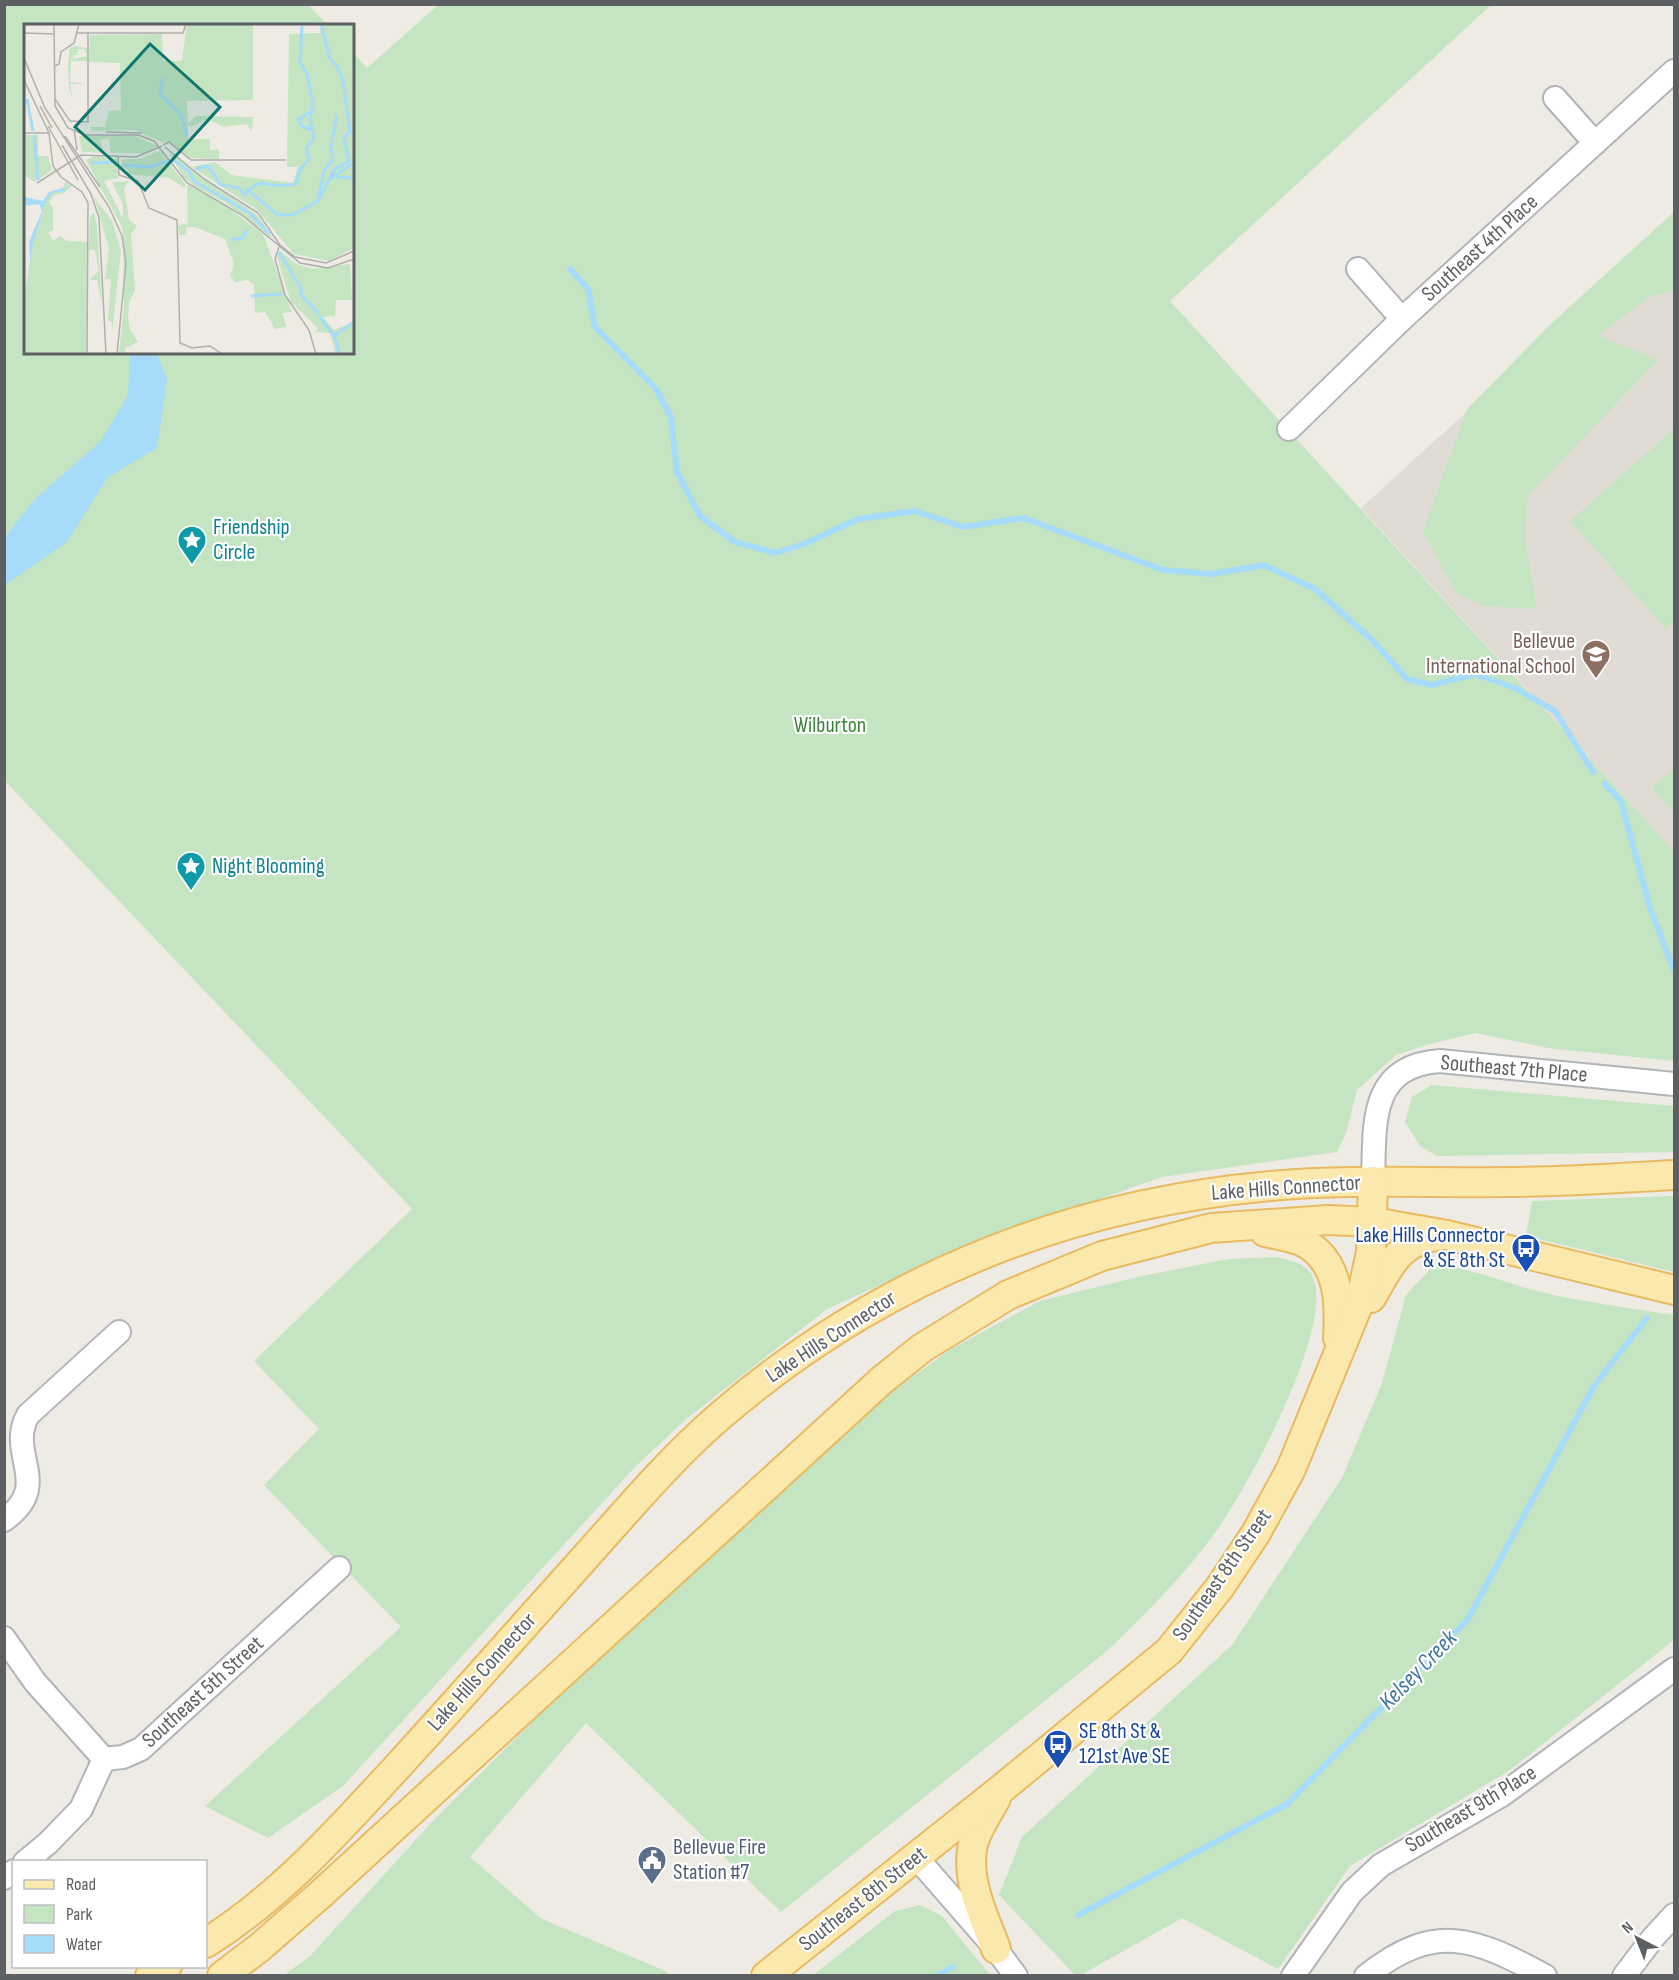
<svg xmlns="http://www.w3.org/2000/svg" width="1679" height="1980" font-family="'Sofia Sans Condensed',sans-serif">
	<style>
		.education { fill: #e0dcd5 }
		.green { fill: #c4e4c2 }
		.water { fill: #a7dbfa }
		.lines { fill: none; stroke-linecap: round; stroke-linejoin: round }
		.stream { stroke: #a7dbfa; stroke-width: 6 }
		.minor-casing { stroke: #b1b5b8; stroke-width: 26 }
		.major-casing { stroke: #e9ba61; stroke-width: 32 }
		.minor { stroke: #fff; stroke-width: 22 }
		.major { stroke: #fae8ac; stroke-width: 28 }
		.labels { text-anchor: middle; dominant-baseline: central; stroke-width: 4.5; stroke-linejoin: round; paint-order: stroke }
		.street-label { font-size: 22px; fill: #5c6063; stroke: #fff }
		.culture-label { font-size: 22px; fill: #0d838f; stroke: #fff; text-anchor: start }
		.education-label { font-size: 22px; fill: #785e54; stroke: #fff; text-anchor: end }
		.park-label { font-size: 22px; fill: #3c843a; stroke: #fff }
		.transit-label { font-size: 22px; fill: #164399; stroke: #fff; text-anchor: end }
		.service-label { font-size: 22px; fill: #4e5e75; stroke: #fff; text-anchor: start }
		.water-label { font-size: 24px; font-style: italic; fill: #4278a2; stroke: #fff }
		.inset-river { fill: none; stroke: #a7dbfa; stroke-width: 3 }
		.inset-road { fill: none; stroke: #afafac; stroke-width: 1.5 }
		.view { fill: #0f766e; fill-opacity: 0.15; stroke: #0f766e; stroke-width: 3 }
		.inset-edge { fill: none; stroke: #5c6063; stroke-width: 3 }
	</style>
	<rect width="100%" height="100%" fill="#edebe4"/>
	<polygon class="education" points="1674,223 1674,851 1361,508"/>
	<g class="green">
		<polygon points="5,5 308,5 328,25 26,26 26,352 352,352 353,53 367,68 438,5 1491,5 1170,301 1674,851 1674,1061 1548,1048 1476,1033 1430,1044 1396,1055 1357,1090 1347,1130 1337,1152 1162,1177 964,1247 827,1309 685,1420 635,1467 343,1786 268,1838 205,1806 401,1627 264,1485 319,1429 254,1361 412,1209 5,781"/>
		<polygon points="1674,212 1674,291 1653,295 1598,335 1658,360 1528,496 1525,538 1537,609 1484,606 1456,593 1423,531 1467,409 1553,322"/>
		<polygon points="1674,429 1674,622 1666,629 1570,521"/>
		<polygon points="1674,768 1674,812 1652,788"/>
		<polygon points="1432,1085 1674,1106 1674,1152 1437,1156 1420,1146 1405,1122 1412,1097"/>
		<polygon points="1674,1196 1674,1272 1526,1236 1532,1201"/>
		<path d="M1276,1257C1287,1260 1302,1262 1309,1271C1344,1313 1244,1494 1215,1533C1183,1576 1147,1613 1108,1650L781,1912L586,1723L470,1857L542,1919L663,1970L670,1975L283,1976L310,1956L432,1822L558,1696L894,1390L951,1349L1040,1301L1142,1276L1229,1259Z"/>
		<path d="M1434,1265C1469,1267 1502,1282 1537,1291C1582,1302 1629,1308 1674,1315V1640L1510,1770L1350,1866L1278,1969L1182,1918L1081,1975H1075L999,1895L1022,1837L1232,1645L1342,1478L1382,1383L1406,1295Z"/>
		<polygon points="920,1905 942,1916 990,1975 813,1975 895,1911"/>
	</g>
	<polygon class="water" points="130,353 157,353 167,380 157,448 107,478 67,542 5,585 5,537 36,498 101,441 128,395"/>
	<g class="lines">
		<g class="stream">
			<polyline points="570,269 588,289 595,327 656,389 671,417 677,472 700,516 735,542 775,553 804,544 858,519 915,511 963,527 1024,518 1163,570 1212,574 1264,565 1315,589 1373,641 1407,679 1431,685 1475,674 1515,688 1555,711 1593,772"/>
			<polyline points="1605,784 1621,801 1650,908 1674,970"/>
			<polyline points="1078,1915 1287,1804 1468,1619 1594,1386 1647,1318"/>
			<polyline points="937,1976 953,1967"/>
		</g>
		<g class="minor-casing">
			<g id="minor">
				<polyline points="1555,98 1595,143"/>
				<polyline points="1358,269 1402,319"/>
				<polyline points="1289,429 1402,319 1674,71"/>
				<path d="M1373,1181C1375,1125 1368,1066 1440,1061L1674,1084"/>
				<path d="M4,1520C54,1485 6,1454 28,1415L119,1332"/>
				<polyline points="4,1638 35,1682 104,1759"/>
				<polyline points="104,1759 123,1757 141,1749 339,1568"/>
				<polyline points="916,1857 996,1949 1016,1976"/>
				<polyline points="25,1862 48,1843 81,1809 104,1759"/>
				<polyline points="4,1878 14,1871"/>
				<polyline points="1293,1976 1352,1892 1381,1865 1502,1795 1674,1669"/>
				<path d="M1366,1976C1435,1921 1475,1938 1545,1976"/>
				<polyline points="1624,1976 1652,1939 1674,1915"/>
			</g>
		</g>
		<g class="major-casing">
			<g id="major">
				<path d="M1265,1232C1277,1235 1294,1237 1305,1243C1340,1262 1340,1304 1338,1338"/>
				<path d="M1371,1298C1391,1264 1399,1240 1442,1235"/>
				<path d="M206,1943C281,1896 339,1830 399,1765C460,1698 520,1630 581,1562C626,1512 669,1460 720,1416C879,1279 1062,1205 1270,1186C1349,1179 1429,1183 1508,1182C1563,1182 1619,1178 1674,1175"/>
				<path d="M996,1949C984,1916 965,1880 973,1844C977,1829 989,1812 996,1798"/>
				<polyline points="150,1976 167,1966"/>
				<polyline points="222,1976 259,1948 322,1893 882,1380 922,1348 1008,1295 1102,1256 1211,1228 1328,1220 1373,1222 1447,1235 1674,1290"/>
				<polyline points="766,1976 1000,1790 1169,1651 1220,1587 1256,1533 1291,1469 1361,1298 1371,1252 1373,1181"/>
			</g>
		</g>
		<use href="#minor" class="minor"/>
		<use href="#major" class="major"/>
	</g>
	<defs>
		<g id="sight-pin" transform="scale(1.5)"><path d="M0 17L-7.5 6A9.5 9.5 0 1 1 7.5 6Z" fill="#0f9aa8" stroke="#fff"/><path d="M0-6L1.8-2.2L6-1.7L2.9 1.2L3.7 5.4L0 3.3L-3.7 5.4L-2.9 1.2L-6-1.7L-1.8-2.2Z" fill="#fff"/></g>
		<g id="school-pin" transform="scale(1.5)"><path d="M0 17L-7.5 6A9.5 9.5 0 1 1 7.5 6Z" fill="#8d6e63" stroke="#fff"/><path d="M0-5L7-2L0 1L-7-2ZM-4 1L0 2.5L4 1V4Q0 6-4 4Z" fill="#fff"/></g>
		<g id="bus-pin" transform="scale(1.5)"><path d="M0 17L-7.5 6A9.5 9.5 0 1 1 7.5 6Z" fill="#1a4fb4" stroke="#fff"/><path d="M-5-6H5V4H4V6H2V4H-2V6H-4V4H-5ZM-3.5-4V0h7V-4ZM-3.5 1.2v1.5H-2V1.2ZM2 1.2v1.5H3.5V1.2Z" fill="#fff"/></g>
		<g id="civic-pin" transform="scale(1.5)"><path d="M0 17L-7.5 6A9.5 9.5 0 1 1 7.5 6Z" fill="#5c6f8a" stroke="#fff"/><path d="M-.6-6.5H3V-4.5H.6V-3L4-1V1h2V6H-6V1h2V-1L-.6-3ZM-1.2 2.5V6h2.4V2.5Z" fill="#fff"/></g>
	</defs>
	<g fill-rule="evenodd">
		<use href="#sight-pin" x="192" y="540"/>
		<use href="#school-pin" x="1596" y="654"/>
		<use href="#sight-pin" x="191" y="866"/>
		<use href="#bus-pin" x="1526" y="1248"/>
		<use href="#bus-pin" x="1058" y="1744"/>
		<use href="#civic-pin" x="652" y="1860"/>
	</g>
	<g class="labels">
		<g class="street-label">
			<text transform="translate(1480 248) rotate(-42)">Southeast 4th Place</text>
			<text transform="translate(1514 1069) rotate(5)">Southeast 7th Place</text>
			<text transform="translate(1286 1188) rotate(-4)">Lake Hills Connector</text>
			<text transform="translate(831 1337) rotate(-33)">Lake Hills Connector</text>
			<text transform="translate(1222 1575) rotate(-55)">Southeast 8th Street</text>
			<text transform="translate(482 1672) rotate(-48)">Lake Hills Connector</text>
			<text transform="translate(203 1692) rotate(-42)">Southeast 5th Street</text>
			<text transform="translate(1471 1809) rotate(-31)">Southeast 9th Place</text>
			<text transform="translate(863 1899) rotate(-38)">Southeast 8th Street</text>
		</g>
		<g class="culture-label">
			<text x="213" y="527">Friendship<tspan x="213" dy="25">Circle</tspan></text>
			<text x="212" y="866">Night Blooming</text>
		</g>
		<g class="education-label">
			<text x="1575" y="641">Bellevue<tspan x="1575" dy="25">International School</tspan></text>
		</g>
		<g class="park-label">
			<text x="830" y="725">Wilburton</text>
		</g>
		<g class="transit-label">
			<text x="1505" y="1235">Lake Hills Connector<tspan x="1505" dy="25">&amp; SE 8th St</tspan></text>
			<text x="1079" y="1731" text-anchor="start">SE 8th St &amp;<tspan x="1079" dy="25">121st Ave SE</tspan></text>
		</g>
		<g class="service-label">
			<text x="673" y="1847">Bellevue Fire<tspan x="673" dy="25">Station #7</tspan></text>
		</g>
		<g class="water-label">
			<text transform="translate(1418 1670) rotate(-46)">Kelsey Creek</text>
		</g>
	</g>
	<g transform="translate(24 24)">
		<rect width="330" height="330" fill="#edebe4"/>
		<path d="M163,0H229V76L163,77L164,99L172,92L229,93L228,108L223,100L199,103L184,95L167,103L164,100V126L165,115H186V126H195V135L166,134L144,117L138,118L111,106L68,107L66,103H81L85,87L97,86L96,39L65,38L66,11L138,10L139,37H158ZM297,0H330V224L305,237L270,230L233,186L168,143L191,138L207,151L269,159L274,143H263L265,10L296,9ZM51,22L63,24V30L60,25H54L53,30H57L50,31L49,35L63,32V37H47L46,58L62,60H46L49,76L45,63L44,40L46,24ZM0,111H14V132H24L28,146L10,158L0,151ZM55,112H111L133,122L122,129H87L85,114L76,116L80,129L58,128ZM136,127L161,160V164L145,154L105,150L103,145L96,143L99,135H115ZM145,128L234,192L250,215L201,178L172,163L160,154ZM69,132L93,135L94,154L80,157L99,195V180L88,158L113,157L104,158L100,164L105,196L113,202L107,210L111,266L105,278L104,294L106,306L114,318L101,324V330H95L100,282L99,205L62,136ZM42,158L48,162L40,169L30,171L25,179L29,183V206L24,208L29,217L36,212L43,217L63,218L62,330H0V278L9,220L21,179L28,169L43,164L39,162ZM163,161L193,175L239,210L268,288L258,289L263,303L251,305L241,288L231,289L230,260L223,256L211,258L206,251L210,240L201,215L171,203H162V211H155L154,202L164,199ZM70,173L88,197L97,226L88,309V298L84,297L87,255H81L85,224ZM70,188L73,203L78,280L73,256H65L75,247L71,226H65L66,193ZM256,227L272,240L289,245L326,240L328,276H312L311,292L299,293L310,306L330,298V330H312L306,309L291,308L294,304L267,278L253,233Z" fill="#c4e4c2"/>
		<path d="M42,163L40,167L28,169L21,179L9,220L0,280L6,237L5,218L18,187L15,180L0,182V173L19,177L25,168Z" fill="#a7dbfa"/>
		<path class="inset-river" d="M139,53L136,70L157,91L163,112M3,75L9,107M286,88L274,96L279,103L288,106M10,111L14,156M307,123L313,91M149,136L165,147L170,157L227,190L245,210M67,139L92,138M99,141L126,143L144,137M171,145L184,142L197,161L215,164L221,171L224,166L254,191H268L294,177L310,146L325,137L320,113L326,108L319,57L313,42L306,35L297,0M300,147L309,135L307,124M313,153L327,154L330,150M307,155L330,138M224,166L236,159L257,162L272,160L276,146L285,135L282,124L290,114L286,96L289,79L283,50L276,38L278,2M294,175L300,148M207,216L218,214L223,206M255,228L277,264V271L295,290M227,272L257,270M295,292L310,312L316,330M311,311L330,298"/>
		<path class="inset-road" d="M30,0L31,82L44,104L61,111H114L130,117L163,159L218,191L276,239L304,244L330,235M0,9L30,10M53,9H159L162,0M0,34L21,84L85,183L98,212L102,239L93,330M31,42L35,40L37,28L50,19L55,0M0,56L25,109L29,142L37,153L58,168L64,179L63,330M31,75L46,97L64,98V9M16,82L28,104M24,102L54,156M50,105L53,126M82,108L118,109M0,109H25M41,112L76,163M38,121L67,170L75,194L82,330M139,121L145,118L167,136H262M141,123L180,155L234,189L256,221L271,233L302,239L330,227M94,132L95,151L114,157L125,184L153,196L156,319L168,324L186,322L198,330M13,159L57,131L112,133L138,122M255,223L251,235L261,271L285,306L292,330"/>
		<path class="view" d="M126,20L196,83L121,166L51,103Z"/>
		<rect width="330" height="330" class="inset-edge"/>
	</g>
	<rect width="1679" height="1980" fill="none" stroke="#5c6063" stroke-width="12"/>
	<rect x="12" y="1860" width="195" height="108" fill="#ffffff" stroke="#bebfc1" stroke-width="1.5"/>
	<rect x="24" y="1880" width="30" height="9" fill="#fae8ac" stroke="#bebfc1" stroke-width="1.5"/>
	<text x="66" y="1890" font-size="18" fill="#5c6063">Road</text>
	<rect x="24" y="1905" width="30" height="18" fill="#c4e4c2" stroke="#bebfc1" stroke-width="1.5"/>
	<text x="66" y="1920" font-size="18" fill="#5c6063">Park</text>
	<rect x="24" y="1935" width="30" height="18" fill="#a7dbfa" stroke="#bebfc1" stroke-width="1.5"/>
	<text x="66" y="1950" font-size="18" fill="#5c6063">Water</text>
	<g transform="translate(1637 1938) rotate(318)" stroke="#ffffff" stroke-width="4.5" paint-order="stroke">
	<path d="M0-4.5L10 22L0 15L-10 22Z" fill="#5c6063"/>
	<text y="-9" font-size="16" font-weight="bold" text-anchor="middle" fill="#5c6063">N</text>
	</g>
</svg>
